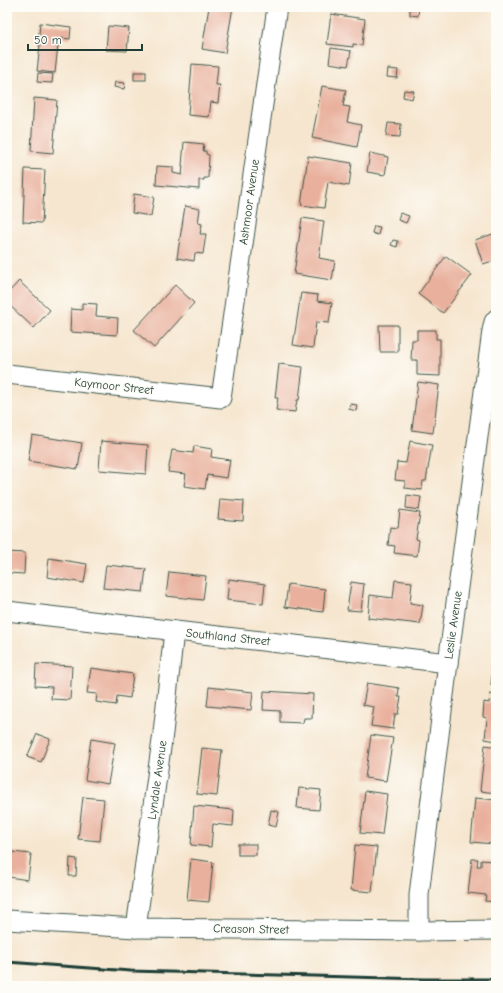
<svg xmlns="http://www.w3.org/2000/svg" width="503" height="993" font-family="'Comic Neue',sans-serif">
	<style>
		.building { fill: #e9b19d }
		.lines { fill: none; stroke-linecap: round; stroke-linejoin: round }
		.minor-casing { stroke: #3f564b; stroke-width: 21 }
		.minor { stroke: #fff; stroke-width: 19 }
		.rail { stroke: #1f3d34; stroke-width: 3 }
		.labels { text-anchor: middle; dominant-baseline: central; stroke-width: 3; stroke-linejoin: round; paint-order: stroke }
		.street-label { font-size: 12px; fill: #1f3d34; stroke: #fdfcf7 }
	</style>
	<rect width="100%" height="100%" fill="#fdfcf7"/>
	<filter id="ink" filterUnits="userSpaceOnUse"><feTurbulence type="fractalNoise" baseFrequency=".025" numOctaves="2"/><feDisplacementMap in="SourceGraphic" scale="8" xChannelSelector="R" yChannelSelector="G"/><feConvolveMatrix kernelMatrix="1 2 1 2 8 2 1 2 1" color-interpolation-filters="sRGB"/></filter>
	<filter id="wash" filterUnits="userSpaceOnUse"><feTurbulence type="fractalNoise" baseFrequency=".012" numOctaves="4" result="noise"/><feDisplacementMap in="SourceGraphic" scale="16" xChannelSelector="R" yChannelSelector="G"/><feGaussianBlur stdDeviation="0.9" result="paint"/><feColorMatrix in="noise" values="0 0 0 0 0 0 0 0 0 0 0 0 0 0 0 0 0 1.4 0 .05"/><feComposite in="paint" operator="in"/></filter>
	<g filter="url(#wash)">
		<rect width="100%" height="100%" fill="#f6e6cf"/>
		<g id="blocks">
			<g class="building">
				<polygon points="209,7 233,7 225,53 202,49"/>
				<polygon points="410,7 419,7 418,16 410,15"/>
				<polygon points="331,14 365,19 362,45 353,44 353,47 327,44"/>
				<polygon points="40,23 71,27 70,39 61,38 60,45 58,45 55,73 37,71 40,45 38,45"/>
				<polygon points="108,26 129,28 127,51 106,50"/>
				<polygon points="331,48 351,51 348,66 329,63"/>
				<polygon points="192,64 218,66 216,85 220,85 218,103 211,102 209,117 188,115"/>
				<polygon points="388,69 398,70 397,78 387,77"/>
				<rect x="134" y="72" width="12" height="8"/>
				<polygon points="38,73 53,74 52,83 37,82"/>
				<polygon points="115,82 125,83 124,89 114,87"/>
				<polygon points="322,86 346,90 343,106 350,107 347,122 361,125 357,147 312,138"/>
				<polygon points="404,90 414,91 412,99 403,97"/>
				<polygon points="34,98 57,100 53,153 31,151"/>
				<polygon points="388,123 401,124 400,137 386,136"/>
				<polygon points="184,142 204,144 203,151 206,151 206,154 209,155 208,178 204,178 204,180 199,180 199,189 156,185 157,166 173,167 173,173 182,175 183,166 182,166"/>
				<polygon points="370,153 388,157 385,175 367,172"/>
				<polygon points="308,156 352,163 349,186 328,182 324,208 301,205"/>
				<polygon points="25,169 45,170 42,223 23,222"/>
				<polygon points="134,194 154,197 151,216 132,213"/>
				<polygon points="185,206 200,209 198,223 202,224 200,234 206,234 203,254 195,253 194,261 177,258"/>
				<polygon points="400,213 409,216 406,223 398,220"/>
				<polygon points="302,218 324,221 319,258 335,261 332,280 294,274"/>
				<polygon points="374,226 380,227 378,235 372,233"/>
				<polygon points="496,233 496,260 483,264 475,240"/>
				<polygon points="393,240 398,241 397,247 391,245"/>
				<polygon points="446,256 472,275 443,313 418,294"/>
				<polygon points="19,281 50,310 34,328 7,303 7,294"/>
				<polygon points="175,285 194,303 154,348 134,330"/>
				<polygon points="301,293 318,295 317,301 332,303 329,323 316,322 313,348 293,345"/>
				<polygon points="82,303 97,304 96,316 118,318 117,335 70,332 71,309 82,310"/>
				<polygon points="379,325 398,325 398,352 380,352"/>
				<polygon points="417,330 436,330 436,339 440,339 440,376 417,375 417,360 411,360 412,340 417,340"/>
				<polygon points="279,364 303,367 299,400 297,400 295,412 276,410 278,398 275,398"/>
				<polygon points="418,382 439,385 433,433 412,430"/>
				<polygon points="350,404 357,405 356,411 349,409"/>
				<polygon points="32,435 82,443 78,469 28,461"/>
				<polygon points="101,441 148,445 146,474 99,470"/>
				<polygon points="410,441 432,445 426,481 423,481 422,490 405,488 405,481 395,480 397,462 406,463"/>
				<polygon points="194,446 212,449 211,457 230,460 227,478 207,475 205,489 184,486 186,474 168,472 172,450 193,453"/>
				<polygon points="407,495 421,497 419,510 406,508"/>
				<polygon points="220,499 244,501 243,521 218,519"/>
				<polygon points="400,510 420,513 416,539 419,540 417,556 394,553 395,546 388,545 390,527 398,528"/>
				<polygon points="7,552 25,553 24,574 7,573"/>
				<polygon points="49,558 87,564 84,583 47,577"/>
				<polygon points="106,565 146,569 143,592 103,588"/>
				<polygon points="169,572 206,576 203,600 166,596"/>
				<polygon points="229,579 265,584 263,604 227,600"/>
				<polygon points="395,580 412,582 410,603 423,605 420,624 368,618 370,595 393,598"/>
				<polygon points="351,582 364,584 361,611 347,610"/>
				<polygon points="288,584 325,589 323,612 285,607"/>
				<polygon points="493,662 496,662 496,686 491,685"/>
				<polygon points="36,664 72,666 70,700 51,699 52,687 35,686"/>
				<polygon points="91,668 133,674 130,698 117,696 116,705 96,702 97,694 87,693"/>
				<polygon points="367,683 399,688 398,697 401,697 398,714 395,714 393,729 371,726 374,707 363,705"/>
				<polygon points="209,687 253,692 251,710 207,706"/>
				<polygon points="264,691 313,694 312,718 304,718 303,723 280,722 280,711 263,710"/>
				<polygon points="490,694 496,695 496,741 485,739 487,718 483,717 484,702 489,703"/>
				<polygon points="37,734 50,739 41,762 27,757"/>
				<polygon points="371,735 393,738 386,781 365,778"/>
				<polygon points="91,739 115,743 108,784 85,780"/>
				<polygon points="485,745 496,747 496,793 480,791"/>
				<polygon points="202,748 222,750 217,796 197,794"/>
				<polygon points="299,788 321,790 319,810 297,808"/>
				<polygon points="365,791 387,794 382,835 360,833"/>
				<polygon points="83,797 104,799 100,841 78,839"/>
				<polygon points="475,798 496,800 496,839 495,839 494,844 471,842"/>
				<polygon points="194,806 234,810 233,826 213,824 211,847 191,845"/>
				<polygon points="271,810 279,812 276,827 268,825"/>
				<rect x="238" y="844" width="18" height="11"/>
				<polygon points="355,845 377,847 372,892 351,890"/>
				<polygon points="12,852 31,854 28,880 9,877"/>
				<polygon points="70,858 77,859 76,876 69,876"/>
				<polygon points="191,859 213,862 209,902 187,900"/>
				<polygon points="472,859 478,859 477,866 481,866 481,860 492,861 491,874 496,874 496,902 485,901 486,895 468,893"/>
			</g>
		</g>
	</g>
	<g filter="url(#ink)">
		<use href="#blocks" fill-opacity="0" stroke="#3f564b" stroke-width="1"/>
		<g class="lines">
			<g class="minor-casing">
				<g id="minor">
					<polyline points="7,374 221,398 277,7"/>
					<polyline points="7,611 448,663"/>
					<polyline points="7,920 136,928 419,931 496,930"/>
					<polyline points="136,928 163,733 174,631"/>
					<polyline points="419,931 419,895 448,663 492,331 494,322 496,319"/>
				</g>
			</g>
			<use href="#minor" class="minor"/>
			<polyline class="rail" points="7,962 131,971 425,979 496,979"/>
		</g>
	</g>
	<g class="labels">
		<g class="street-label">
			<text transform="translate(249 202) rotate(-82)">Ashmoor Avenue</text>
			<text transform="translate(114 386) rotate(6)">Kaymoor Street</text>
			<text transform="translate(453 625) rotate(-82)">Leslie Avenue</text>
			<text transform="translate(228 637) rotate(6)">Southland Street</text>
			<text transform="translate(157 780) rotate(-82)">Lyndale Avenue</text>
			<text transform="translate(251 929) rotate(1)">Creason Street</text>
		</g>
	</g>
	<rect width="503" height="993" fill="none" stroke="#fdfcf7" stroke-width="24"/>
	<path d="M28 44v6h114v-6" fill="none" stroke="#1f3d34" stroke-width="2"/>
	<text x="34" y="44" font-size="12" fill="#1f3d34" stroke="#fdfcf7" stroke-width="3" paint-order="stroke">50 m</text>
</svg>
